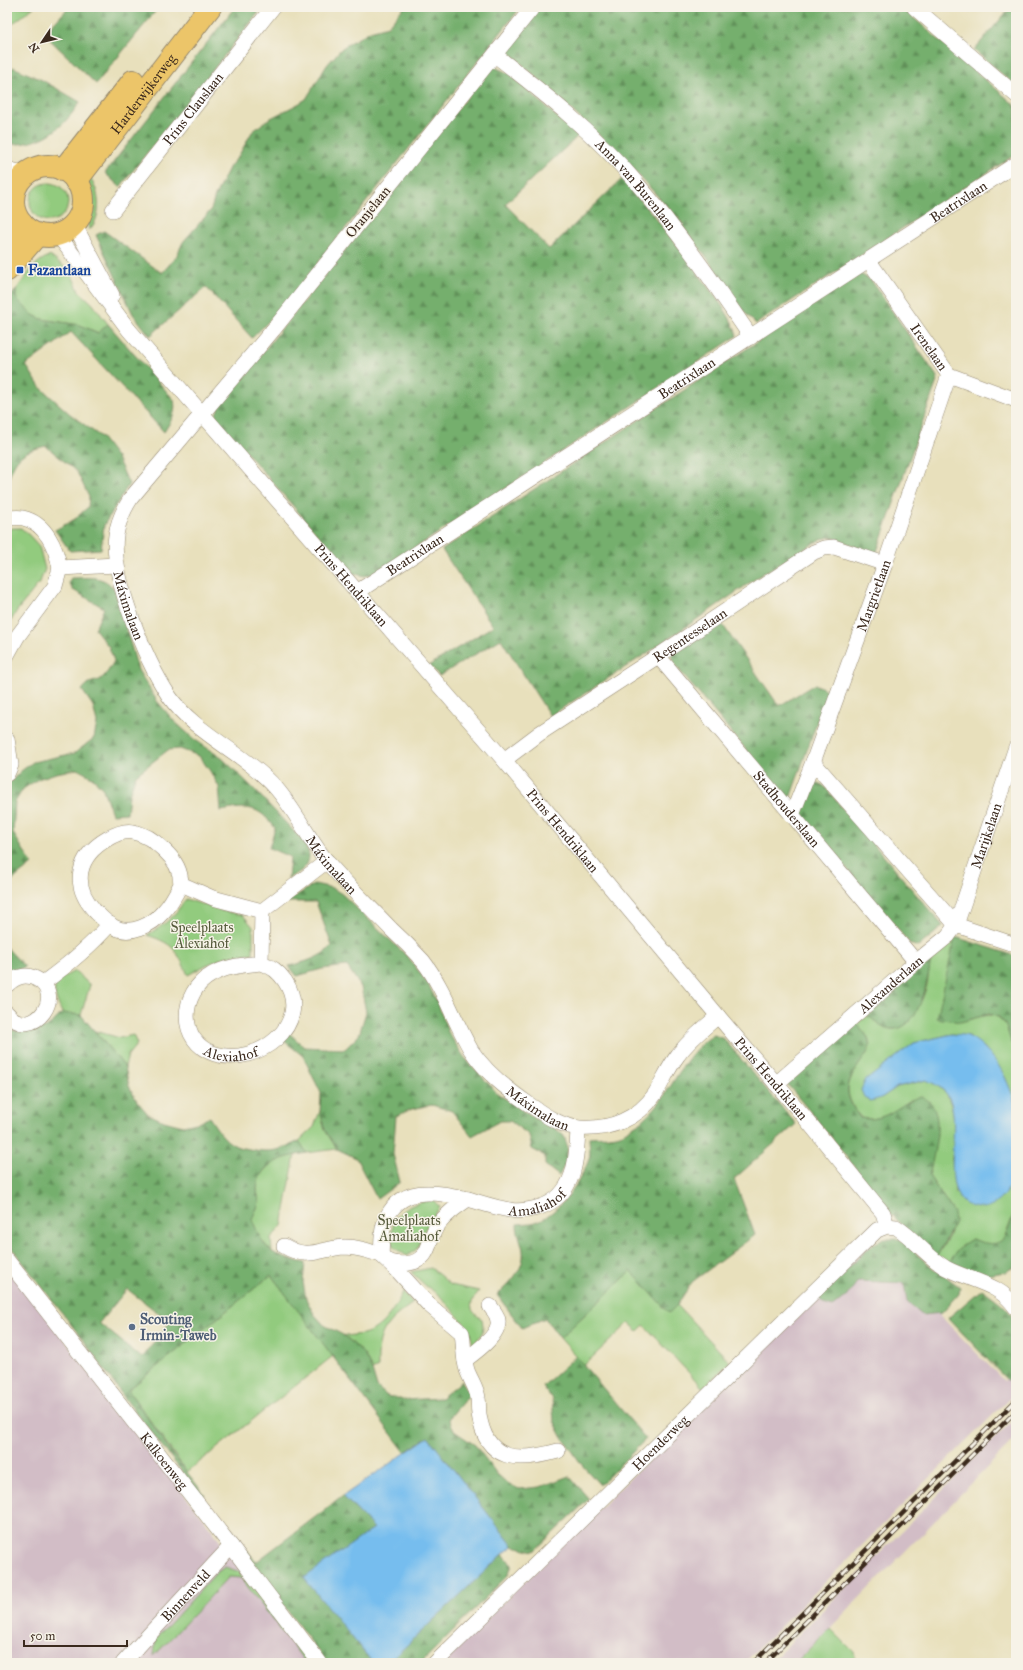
<svg xmlns="http://www.w3.org/2000/svg" width="1023" height="1670" font-family="'IM FELL Great Primer',serif">
	<style>
		.industrial { fill: #d2bdc6 }
		.green { fill: #92cb7e; stroke: #667a4e }
		.forest { fill: url(#forest-firs); stroke: #586c46; fill-rule: evenodd }
		.water { fill: #76bdee; stroke: #587486 }
		.lines { fill: none; stroke-linecap: round; stroke-linejoin: round }
		.street-casing { stroke: #92856d; stroke-width: 16 }
		.primary-casing { stroke: #92856d; stroke-width: 24 }
		.street { stroke: #fff; stroke-width: 15 }
		.primary { stroke: #ecc569; stroke-width: 22 }
		.rail-casing { stroke: #3b2a1e; stroke-width: 4.5 }
		.rail { stroke: #f7f3e8; stroke-width: 3; stroke-dasharray: 9; stroke-linecap: butt }
		.transit-dot { fill: #1a4fb4; stroke: #f7f3e8; stroke-width: 1.5 }
		.service-dot { fill: #5c6f8a; stroke: #f7f3e8; stroke-width: 1.5 }
		.labels { text-anchor: middle; dominant-baseline: central; stroke-width: 3; stroke-linejoin: round; paint-order: stroke }
		.street-label { font-size: 14px; fill: #3b2a1e; stroke: #f7f3e8 }
		.transit-label { font-size: 14px; font-weight: bold; fill: #164399; stroke: #f7f3e8; text-anchor: start }
		.park-label { font-size: 14px; fill: #555a3b; stroke: #f7f3e8 }
		.service-label { font-size: 14px; font-weight: bold; fill: #4e5e75; stroke: #f7f3e8; text-anchor: start }
	</style>
	<defs>
		<pattern id="forest-firs" width="22" height="20" patternUnits="userSpaceOnUse"><rect width="22" height="20" fill="#75af6d"/><path d="M5 1l3.5 6h-7zM16 11l3.5 6h-7z" fill="#618f59"/></pattern>
	</defs>
	<rect width="100%" height="100%" fill="#f7f3e8"/>
	<filter id="ink" filterUnits="userSpaceOnUse"><feTurbulence type="fractalNoise" baseFrequency=".025" numOctaves="2"/><feDisplacementMap in="SourceGraphic" scale="8" xChannelSelector="R" yChannelSelector="G"/><feConvolveMatrix kernelMatrix="1 2 1 2 8 2 1 2 1" color-interpolation-filters="sRGB"/></filter>
	<filter id="wash" filterUnits="userSpaceOnUse"><feTurbulence type="fractalNoise" baseFrequency=".012" numOctaves="4" result="noise"/><feDisplacementMap in="SourceGraphic" scale="16" xChannelSelector="R" yChannelSelector="G"/><feGaussianBlur stdDeviation="0.9" result="paint"/><feColorMatrix in="noise" values="0 0 0 0 0 0 0 0 0 0 0 0 0 0 0 0 0 1.4 0 .05"/><feComposite in="paint" operator="in"/></filter>
	<g filter="url(#wash)">
		<rect width="100%" height="100%" fill="#e8e0bc"/>
		<g class="industrial">
			<polygon points="870,1244 1004,1381 1006,1379 1016,1383 1016,1392 744,1663 441,1663"/>
			<polygon points="7,1265 315,1663 7,1663"/>
			<polygon points="1016,1417 1016,1438 830,1628 795,1663 770,1663"/>
		</g>
		<g class="green">
			<polygon points="7,7 34,7 7,28"/>
			<path d="M49,154L59,156C48,166 32,168 17,167L31,158Z"/>
			<path d="M88,175C100,188 103,217 89,230Z"/>
			<circle cx="49" cy="202" r="19"/>
			<path d="M50,256L70,271L79,291L92,303L108,324L99,333L80,325L41,319L33,315L16,298V290C25,278 35,260 50,256Z"/>
			<polygon points="12,528 21,528 29,535 39,546 45,569 40,582 16,612 7,628 7,530"/>
			<path d="M186,899L222,911L243,915L253,927V953L226,957L206,965L188,975C176,949 174,944 147,935C167,924 173,917 186,899Z"/>
			<path d="M955,937L975,1018C983,1016 992,1013 999,1018C1020,1031 1016,1088 1016,1110L1006,1079L985,1048L969,1036L952,1034L914,1043L891,1061L881,1098L897,1087L926,1080L937,1085L947,1094L952,1108L955,1122L952,1159L955,1193L1009,1188L1016,1169V1208L1004,1239L995,1245L986,1244L972,1239L961,1246L947,1266L936,1258L949,1236L954,1213L929,1176L937,1134L912,1099C895,1111 882,1122 861,1118C840,1090 847,1082 865,1056C868,1052 871,1047 869,1042C868,1035 861,1029 857,1024L867,1015C874,1020 884,1030 894,1029C911,1029 923,999 927,985C929,977 928,968 931,961C933,954 949,942 955,937Z"/>
			<path d="M75,971L90,985L81,1015L62,1013C51,988 50,983 75,971Z"/>
			<polygon points="95,1031 120,1038 133,1035 137,1044 128,1055 125,1067"/>
			<polygon points="320,1111 325,1130 337,1149 307,1153 299,1141 314,1127"/>
			<path d="M295,1155L282,1226L271,1238L272,1253L259,1237L252,1219C254,1214 258,1207 259,1202C259,1198 257,1193 257,1189C258,1168 276,1159 295,1155Z"/>
			<path d="M433,1200L440,1207L424,1231L418,1248L407,1256L393,1247C387,1215 405,1204 433,1200Z"/>
			<path d="M431,1268L451,1285L479,1291C469,1304 468,1310 482,1319C485,1332 481,1336 473,1345L470,1332L464,1323L439,1295L426,1286L411,1272Z"/>
			<polygon points="631,1271 669,1312 677,1305 730,1362 703,1388 644,1325 638,1331 629,1323 584,1365 560,1338"/>
			<polygon points="271,1275 333,1356 187,1472 128,1390"/>
			<path d="M403,1292L413,1303C385,1323 377,1332 378,1367L372,1370L364,1354L345,1336C351,1335 357,1335 363,1334C383,1329 394,1309 403,1292Z"/>
			<polygon points="225,1567 244,1573 312,1663 306,1663 241,1578 229,1577 154,1656 156,1639 216,1573"/>
			<polygon points="830,1628 854,1652 856,1663 795,1663"/>
		</g>
		<g class="forest">
			<polygon points="69,7 159,7 96,84 44,34"/>
			<polygon points="235,7 263,7 120,187 105,173"/>
			<polygon points="404,7 521,7 283,307 252,338 206,287 150,336 133,314 96,235 104,231 162,273 176,257 183,242 211,210 215,196 230,166 238,157 252,132 267,120 298,104 306,99 327,65 342,48 370,31 388,26"/>
			<polygon points="537,7 901,7 1016,106 1016,154 756,324 746,314 705,255 661,200 622,157 511,54 506,46"/>
			<polygon points="1011,7 1016,7 1016,86 974,50"/>
			<path d="M492,66L510,74L578,136L505,204L549,249L622,179C653,213 681,249 708,287C719,302 732,317 737,336L379,572L365,576L351,573L215,416L219,407Z"/>
			<path d="M13,67L42,80L80,102C62,130 41,146 7,144V75Z"/>
			<polygon points="860,274 871,280 938,378 876,554 868,552 832,537 821,539 764,573 658,646 550,716 501,639 439,676 430,665 493,626 442,550"/>
			<path d="M16,290V298L33,315L41,319L80,325L98,333L108,324L174,400C177,413 171,421 164,432L71,332L26,365L40,387L70,414L101,437L117,458L129,484L104,525L101,549L70,551L55,530L75,519L88,507L89,497L77,472L46,446C19,452 14,459 7,485V300Z"/>
			<path d="M71,578C89,578 103,574 115,590L138,670L157,701L174,721L194,739L223,759L250,785L305,843C306,847 309,852 309,856C309,868 297,874 288,878L290,857L269,848L275,828C258,805 248,806 221,811L219,787L210,771L199,756L180,749L168,750L136,775L129,795L127,813L112,814L103,789L92,777L77,769L56,773L38,779L23,789L15,802L13,833L32,864L16,877L7,888V788L9,783L21,771L33,762L75,753L94,738L97,723L93,706L82,690C91,680 88,684 99,680C106,676 110,668 114,661L109,647L95,629L104,608L73,590L69,583Z"/>
			<polygon points="720,621 779,706 815,684 828,691 789,801 674,664 671,654"/>
			<polygon points="816,782 824,786 943,926 918,947 910,944 801,814"/>
			<path d="M315,884L332,888L342,894L409,958L427,982L439,1006L448,1032L464,1057L497,1093L534,1118L555,1128L564,1136L568,1148L566,1162L559,1176L545,1165V1156L532,1149L529,1135L510,1121H500L472,1136L452,1111L432,1105L412,1109L396,1116L393,1154L400,1182L377,1199L356,1158L337,1149L325,1130L320,1111L321,1093L313,1077L303,1056L283,1040L289,1033L304,1047L345,1049L359,1035L366,1012L361,987L347,966L322,969L297,976L289,966C305,962 320,958 332,946L316,902H286Z"/>
			<polygon points="955,937 1016,956 1016,1056 1005,1024 999,1017 989,1014 961,1022 937,1018"/>
			<polygon points="7,948 25,967 7,972"/>
			<path d="M931,959C928,979 920,1028 894,1029C884,1030 874,1020 867,1015Z"/>
			<path d="M62,1013L81,1015L125,1067L129,1086L137,1101L148,1114L164,1121L183,1126L201,1122L209,1117C216,1127 224,1141 236,1146C240,1148 245,1148 249,1149C271,1153 279,1151 299,1141L307,1153C285,1157 258,1162 257,1190C257,1194 259,1198 259,1202C258,1207 254,1214 252,1219C265,1252 272,1256 305,1263L303,1282L306,1299L314,1314L324,1325L345,1336L364,1354L372,1370L377,1387L387,1396L404,1400L441,1398L462,1381L469,1395L449,1418L454,1431L475,1445L497,1474L507,1483L519,1489L540,1487L569,1476L589,1499L534,1551L513,1546L428,1437L405,1452L271,1275L128,1390L174,1456L205,1495L201,1496L123,1396L84,1341L7,1242V1032L11,1030C35,1034 46,1031 62,1013ZM127,1289L170,1322L142,1358L99,1323Z"/>
			<path d="M857,1024C861,1029 868,1035 869,1042C871,1047 868,1052 865,1056C847,1082 840,1090 860,1118C888,1123 897,1104 921,1096C926,1099 932,1102 934,1108C942,1126 933,1157 929,1176L954,1213L955,1222L936,1258L887,1210L836,1143L787,1084Z"/>
			<path d="M714,1035L724,1039L796,1124L734,1179L755,1235L692,1282L677,1305L669,1313L631,1271L560,1338L545,1318L522,1328L497,1295C509,1283 525,1270 523,1251C522,1242 517,1234 517,1224C523,1223 532,1224 538,1221C559,1213 582,1180 589,1159C591,1153 589,1144 589,1137C599,1136 611,1137 620,1134C624,1133 627,1130 631,1128C671,1106 677,1056 714,1035Z"/>
			<path d="M1016,1208V1266L1005,1272L979,1276L947,1266C954,1255 960,1245 972,1239C1007,1252 1005,1236 1016,1208Z"/>
			<polygon points="884,1239 900,1239 927,1263 960,1287 959,1294 942,1313 922,1315 907,1302 904,1283 858,1281 846,1297 832,1307 824,1304 818,1297 873,1244"/>
			<path d="M982,1289C991,1296 1003,1303 1010,1313C1017,1324 1013,1338 1013,1350C1014,1361 1016,1372 1016,1383L1006,1379L948,1318Z"/>
			<polygon points="576,1356 646,1439 600,1485 582,1465 563,1438 554,1421 552,1399 543,1386"/>
			<polygon points="343,1496 374,1528 305,1578 373,1663 327,1663 223,1525 225,1521 256,1562"/>
			<polygon points="503,1554 512,1565 508,1575 421,1663 388,1663"/>
		</g>
		<g class="water">
			<path d="M952,1034C957,1035 965,1034 970,1037C994,1050 1011,1083 1016,1109C1017,1117 1016,1125 1016,1133C1016,1145 1018,1159 1016,1170C1012,1186 999,1209 979,1208C930,1204 968,1120 946,1093C941,1087 933,1083 926,1080L897,1087L881,1098L871,1101L864,1097L861,1090L865,1081L914,1043Z"/>
			<polygon points="428,1437 513,1546 503,1554 388,1663 373,1663 304,1578 374,1528 343,1496"/>
		</g>
	</g>
	<g filter="url(#ink)">
		<g class="lines">
			<g class="street-casing">
				<g id="street">
					<path id="s1" d="M533,7L273,330L131,498C124,509 118,521 116,535C110,576 146,661 169,696C194,733 246,754 276,788C296,811 309,840 328,863C348,886 370,907 391,929C402,939 413,950 423,961C444,988 454,1021 471,1050C486,1073 508,1090 530,1105C544,1115 562,1127 580,1128C610,1130 638,1119 655,1094C663,1081 668,1068 678,1055C689,1040 704,1028 718,1016"/>
					<polyline points="914,7 1016,95"/>
					<path id="s2" d="M495,55C544,93 594,133 635,181C677,230 714,283 751,337"/>
					<polyline points="7,169 27,174"/>
					<polyline points="7,188 14,193"/>
					<path id="s3" d="M113,210L273,7"/>
					<polyline points="74,224 112,295"/>
					<path id="s4" d="M58,235L129,330L504,760L718,1016L801,1113L878,1207L883,1213L887,1226"/>
					<path id="s5" d="M869,261L949,375L1016,400"/>
					<path d="M7,518C12,518 18,517 23,518C46,523 56,548 60,568"/>
					<path id="s6" d="M357,592L1016,164"/>
					<polyline points="7,655 17,637 55,586 60,568 116,565"/>
					<path id="s7" d="M658,656L916,962"/>
					<polyline points="7,739 11,765 7,774"/>
					<path id="s8" d="M504,760L540,733L658,656L814,552L824,548L834,547L885,564"/>
					<polyline points="813,762 956,925"/>
					<path id="s9" d="M792,815L813,762L885,564L949,375"/>
					<path d="M181,884C176,894 171,904 163,912C152,925 130,936 114,927C106,923 100,916 94,910C71,884 78,856 107,839C114,835 124,830 133,832C145,834 155,841 164,850C174,859 181,870 181,884L213,898L262,911"/>
					<path id="s10" d="M956,925L1016,747"/>
					<path id="s11" d="M261,963C245,965 226,966 211,975C180,992 177,1042 215,1054C256,1067 314,1025 285,981C279,972 272,966 261,963L262,911L327,861"/>
					<path d="M43,983C68,965 89,948 110,924"/>
					<path d="M7,985C14,978 23,974 32,977C71,991 32,1045 7,1013"/>
					<path id="s12" d="M776,1084L916,962L948,936L956,925L1016,945"/>
					<path d="M284,1246C309,1261 320,1248 345,1247C358,1247 369,1251 381,1255C382,1245 381,1233 384,1224C398,1184 436,1191 468,1199"/>
					<path d="M381,1255L397,1270L429,1305L462,1333C464,1345 463,1358 467,1370C470,1379 477,1388 478,1398C479,1403 478,1409 479,1414C486,1463 519,1462 558,1451"/>
					<path id="s13" d="M7,1260L231,1546L320,1663"/>
					<path id="s14" d="M389,1262C401,1265 416,1265 424,1255C430,1248 431,1234 437,1226C446,1214 456,1207 468,1199C482,1203 496,1208 510,1210C520,1212 530,1210 540,1207C575,1196 577,1159 578,1128"/>
					<path d="M465,1360C476,1352 504,1332 497,1317C496,1313 492,1309 490,1306"/>
					<path id="s15" d="M123,1663L231,1546"/>
					<path id="s16" d="M435,1663L877,1230L887,1226L896,1227C914,1238 927,1257 946,1268C970,1281 1000,1283 1016,1308"/>
				</g>
			</g>
			<g class="primary-casing">
				<g id="primary">
					<circle cx="48" cy="201" r="35"/>
					<polyline points="63,170 133,81"/>
					<path id="s17" d="M76,181L210,7"/>
					<polyline points="7,241 21,223"/>
					<polyline points="7,270 37,235"/>
				</g>
			</g>
			<use href="#street" class="street"/>
			<use href="#primary" class="primary"/>
			<g class="rail-casing">
				<g id="rail">
					<polyline points="753,1663 1016,1400"/>
					<polyline points="765,1663 1016,1411"/>
				</g>
			</g>
			<use href="#rail" class="rail"/>
		</g>
	</g>
	<rect class="transit-dot" x="16" y="266" width="8" height="8" rx="2"/>
	<circle class="service-dot" cx="132" cy="1327" r="4"/>
	<g class="labels">
		<g class="street-label">
			<text stroke="none"><textPath href="#s17" startOffset="110">Harderwijkerweg</textPath></text>
			<text stroke="none"><textPath href="#s3" startOffset="129">Prins Clauslaan</textPath></text>
			<text stroke="none"><textPath href="#s2" startOffset="192">Anna van Burenlaan</textPath></text>
			<text stroke="none"><textPath href="#s6" startOffset="717">Beatrixlaan</textPath></text>
			<text transform="translate(368 212) rotate(-51)">Oranjelaan</text>
			<text stroke="none"><textPath href="#s5" startOffset="105">Irenelaan</textPath></text>
			<text stroke="none"><textPath href="#s6" startOffset="393">Beatrixlaan</textPath></text>
			<text stroke="none"><textPath href="#s6" startOffset="69">Beatrixlaan</textPath></text>
			<text stroke="none"><textPath href="#s4" startOffset="457">Prins Hendriklaan</textPath></text>
			<text stroke="none"><textPath href="#s9" startOffset="234">Margrietlaan</textPath></text>
			<text stroke="none"><textPath href="#s1" startOffset="747">Máximalaan</textPath></text>
			<text stroke="none"><textPath href="#s8" startOffset="224">Regentesselaan</textPath></text>
			<text stroke="none"><textPath href="#s7" startOffset="200">Stadhouderslaan</textPath></text>
			<text stroke="none"><textPath href="#s4" startOffset="781">Prins Hendriklaan</textPath></text>
			<text stroke="none"><textPath href="#s10" startOffset="94">Marijkelaan</textPath></text>
			<text stroke="none"><textPath href="#s1" startOffset="1083">Máximalaan</textPath></text>
			<text stroke="none"><textPath href="#s12" startOffset="152">Alexanderlaan</textPath></text>
			<text stroke="none"><textPath href="#s11" startOffset="168">Alexiahof</textPath></text>
			<text stroke="none"><textPath href="#s4" startOffset="1105">Prins Hendriklaan</textPath></text>
			<text stroke="none"><textPath href="#s1" startOffset="1407">Máximalaan</textPath></text>
			<text stroke="none"><textPath href="#s14" startOffset="183">Amaliahof</textPath></text>
			<text stroke="none"><textPath href="#s16" startOffset="315">Hoenderweg</textPath></text>
			<text stroke="none"><textPath href="#s13" startOffset="255">Kalkoenweg</textPath></text>
			<text stroke="none"><textPath href="#s15" startOffset="92">Binnenveld</textPath></text>
		</g>
		<g class="transit-label">
			<text x="28" y="270">Fazantlaan</text>
		</g>
		<g class="park-label">
			<text x="202" y="927">Speelplaats<tspan x="202" dy="16">Alexiahof</tspan></text>
			<text x="409" y="1220">Speelplaats<tspan x="409" dy="16">Amaliahof</tspan></text>
		</g>
		<g class="service-label">
			<text x="140" y="1319">Scouting<tspan x="140" dy="16">Irmin-Taweb</tspan></text>
		</g>
	</g>
	<rect width="1023" height="1670" fill="none" stroke="#f7f3e8" stroke-width="24"/>
	<g transform="translate(42 42) rotate(235)" stroke="#f7f3e8" stroke-width="3" paint-order="stroke">
	<path d="M0-3L7 15L0 10L-7 15Z" fill="#3b2a1e"/>
	<text y="-6" font-size="11" font-weight="bold" text-anchor="middle" fill="#3b2a1e">N</text>
	</g>
	<path d="M24 1640v6h103v-6" fill="none" stroke="#3b2a1e" stroke-width="2"/>
	<text x="30" y="1640" font-size="12" fill="#3b2a1e" stroke="#f7f3e8" stroke-width="3" paint-order="stroke">50 m</text>
</svg>
